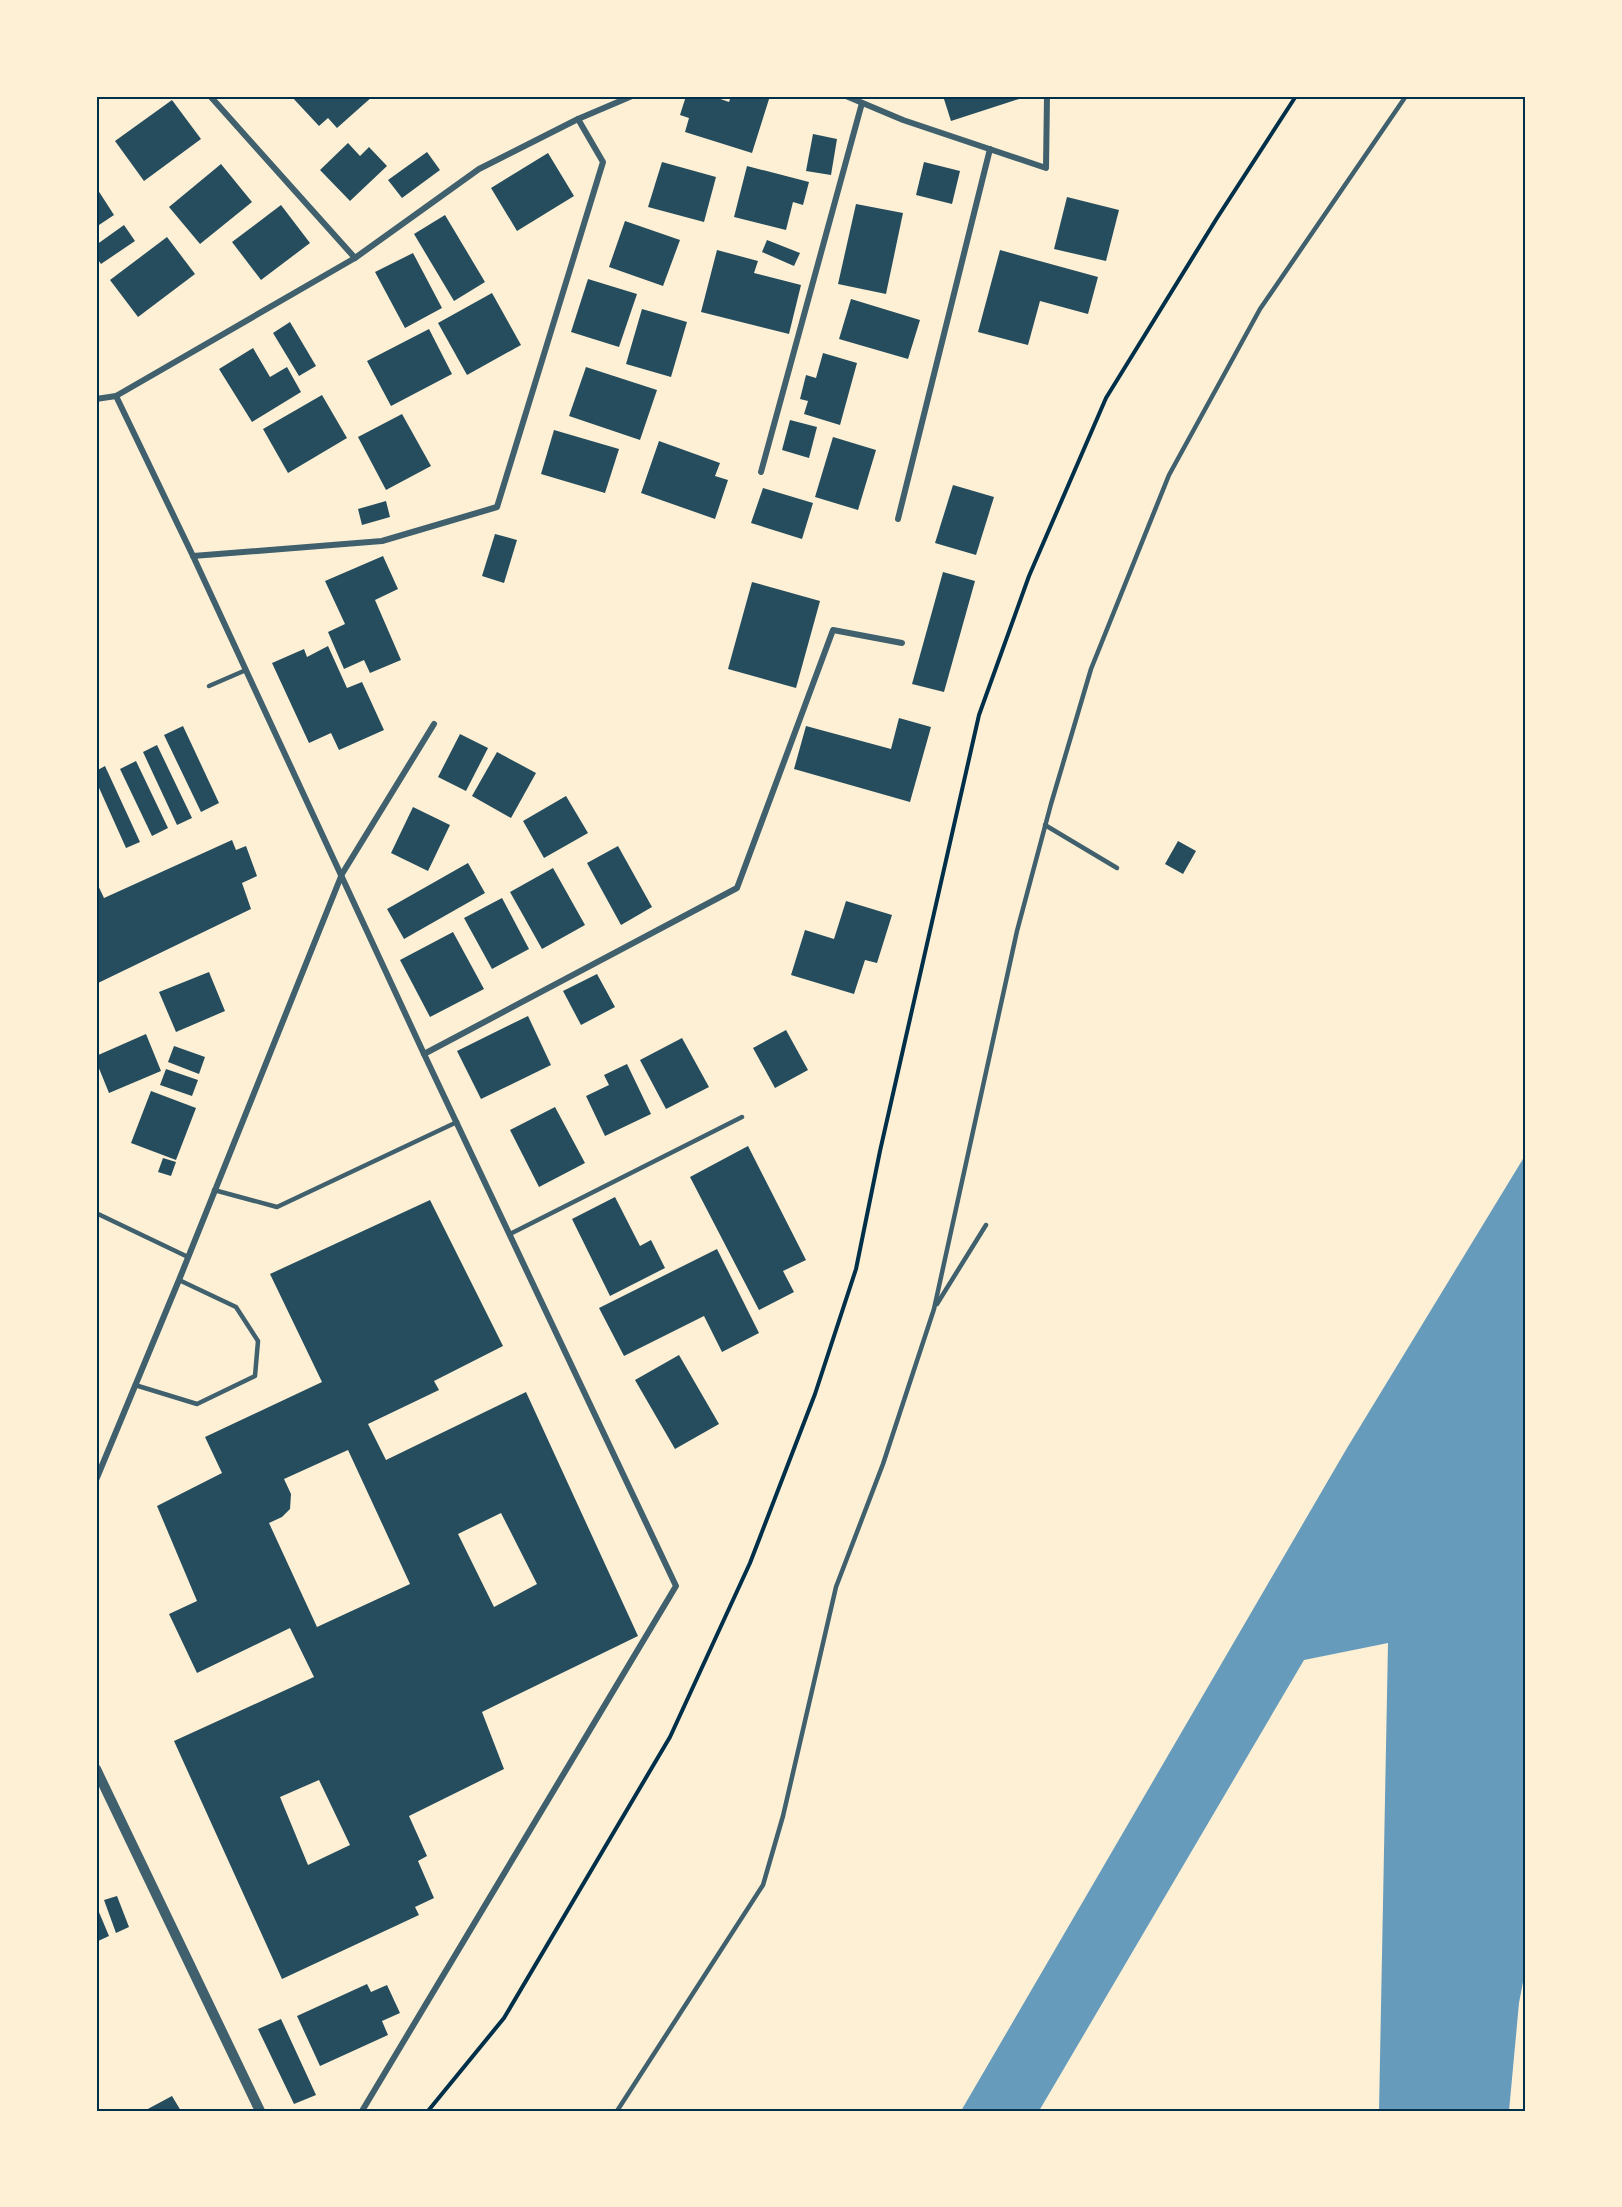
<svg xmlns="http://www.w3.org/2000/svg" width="1622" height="2207" font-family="Lato,sans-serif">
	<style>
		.water { fill: #669bbc }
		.building { fill: #264d5e; fill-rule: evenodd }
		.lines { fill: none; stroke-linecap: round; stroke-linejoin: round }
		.path { stroke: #003049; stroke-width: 4 }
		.service { stroke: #3f606c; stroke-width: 4.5 }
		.minor { stroke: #3f606c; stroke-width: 6 }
		.tertiary { stroke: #3f606c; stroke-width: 10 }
		.neatline { fill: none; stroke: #003049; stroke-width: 2 }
	</style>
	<rect width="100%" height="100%" fill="#fdf0d5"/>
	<polygon class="water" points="1526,1154 1526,1966 1519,2003 1509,2111 1379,2111 1388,1643 1304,1660 1039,2111 961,2111 1347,1448"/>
	<g class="building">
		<polygon points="291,96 373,96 337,128 328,118 319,126"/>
		<polygon points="686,96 712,96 729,102 731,96 770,96 752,153 685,132 689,118 680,115"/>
		<polygon points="943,96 1018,96 1019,99 951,121"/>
		<polygon points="172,100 201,139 144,181 115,141"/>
		<polygon points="813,134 837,139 831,175 806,171"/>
		<polygon points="348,143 360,156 369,147 387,166 350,201 320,170"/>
		<polygon points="427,152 440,170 402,198 388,180"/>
		<polygon points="548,153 574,196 517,231 491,188"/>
		<polygon points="662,162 716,177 704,222 648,207"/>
		<polygon points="924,162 960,171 952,204 916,195"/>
		<polygon points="221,164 252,202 200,244 169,207"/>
		<polygon points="747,166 809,182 803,205 793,202 786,230 734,217"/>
		<polygon points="96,187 114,215 96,227"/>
		<polygon points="1067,197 1119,210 1106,261 1054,249"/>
		<polygon points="856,204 903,213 886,294 838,284"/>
		<polygon points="281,205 310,243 261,280 232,242"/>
		<polygon points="445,215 485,282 454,301 414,234"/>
		<polygon points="625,221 680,240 663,286 609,267"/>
		<polygon points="124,225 135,241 101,264 96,257 96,245"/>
		<polygon points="167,237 195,274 138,317 110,280"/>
		<polygon points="767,240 800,253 794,266 762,252"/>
		<polygon points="717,250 758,261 754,273 801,285 789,334 701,312"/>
		<polygon points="1000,250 1098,277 1088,314 1040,301 1028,345 978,332"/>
		<polygon points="413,253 442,308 405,328 375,272"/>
		<polygon points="588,279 637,294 619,347 571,332"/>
		<polygon points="492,293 521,345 467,375 438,323"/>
		<polygon points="851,299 920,320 908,359 839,339"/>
		<polygon points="642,309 687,322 671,377 626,364"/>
		<polygon points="290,322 316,366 299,376 273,333"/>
		<polygon points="429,329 452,374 391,406 367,361"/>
		<polygon points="253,348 270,377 287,367 301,392 252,422 219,369"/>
		<polygon points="823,353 857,363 840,425 804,414 808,401 800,399 806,375 816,378"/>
		<polygon points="586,367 657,390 640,440 569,416"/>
		<polygon points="322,395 347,438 288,473 263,429"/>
		<polygon points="402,414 431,466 386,490 358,437"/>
		<polygon points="790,420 817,427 809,458 782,450"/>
		<polygon points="554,430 619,449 605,493 541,474"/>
		<polygon points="833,437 876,450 858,510 815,497"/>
		<polygon points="659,441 720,463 715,476 728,480 715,519 641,493"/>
		<polygon points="953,485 994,497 976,555 935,543"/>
		<polygon points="763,488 813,503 802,539 751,523"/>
		<polygon points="386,501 390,517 362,525 358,509"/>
		<polygon points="495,534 517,540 504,583 482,576"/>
		<polygon points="383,556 398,589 375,600 401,660 370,673 364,660 344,669 328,632 345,624 325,581"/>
		<polygon points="943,572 975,581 944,692 912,684"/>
		<polygon points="752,582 820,601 796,688 728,669"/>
		<polygon points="328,646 347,688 362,682 384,730 339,750 331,733 309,743 272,663 304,649 307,657"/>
		<polygon points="899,718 931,727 910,802 794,769 806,726 891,749"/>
		<polygon points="183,726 219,803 201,812 164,735"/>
		<polygon points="460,734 488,748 466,791 438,777"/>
		<polygon points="157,745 192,818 177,825 143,752"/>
		<polygon points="497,752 536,773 511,818 472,796"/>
		<polygon points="136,761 168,828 152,836 120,769"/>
		<polygon points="105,766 140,842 126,848 96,781 96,771"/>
		<polygon points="566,796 588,833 544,858 523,821"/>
		<polygon points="413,807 450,825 428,871 391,853"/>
		<polygon points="232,840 236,850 246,846 257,876 242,883 251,909 96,984 96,881 104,898"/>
		<polygon points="1178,841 1196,851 1183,874 1165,864"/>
		<polygon points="618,846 652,907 621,925 587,863"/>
		<polygon points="468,863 485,893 404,939 387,909"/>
		<polygon points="553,868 585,925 542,949 510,892"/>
		<polygon points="502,898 529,949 492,969 464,918"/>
		<polygon points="846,901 892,915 877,963 865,960 854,994 791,975 805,930 834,939"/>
		<polygon points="453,932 484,989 430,1017 400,960"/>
		<polygon points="209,972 225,1011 176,1032 159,992"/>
		<polygon points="597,974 615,1007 581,1025 563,991"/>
		<polygon points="528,1016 551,1065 481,1099 457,1051"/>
		<polygon points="786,1030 808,1070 775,1088 753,1048"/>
		<polygon points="146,1034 161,1071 109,1093 96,1061 96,1056"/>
		<polygon points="682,1038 709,1087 666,1109 640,1060"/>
		<polygon points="174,1046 205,1057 199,1074 168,1062"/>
		<polygon points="627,1064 651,1114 605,1136 586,1096 609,1085 604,1075"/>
		<polygon points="166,1069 198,1080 192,1096 160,1085"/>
		<polygon points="151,1091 196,1108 176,1160 131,1143"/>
		<polygon points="555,1107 585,1163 539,1187 510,1130"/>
		<polygon points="748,1146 806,1260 783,1271 794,1292 759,1310 690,1177"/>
		<polygon points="163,1158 176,1162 171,1176 158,1172"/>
		<polygon points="615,1197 640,1246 651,1240 665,1268 610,1296 572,1219"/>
		<path d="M430,1200L503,1346L434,1381L439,1390L368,1424L386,1460L526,1392L638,1636L482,1712L504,1769L409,1816L427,1856L418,1861L434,1898L415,1907L419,1915L282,1979L174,1741L314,1677L290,1628L197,1673L169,1614L197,1601L157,1506L222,1473L205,1437L322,1382L270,1274ZM348,1450L410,1584L317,1627L269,1523L282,1517L290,1509L291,1494L284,1479ZM501,1513L537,1584L494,1607L458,1534ZM319,1780L350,1845L308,1865L280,1797Z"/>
		<polygon points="717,1249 759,1333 722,1352 704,1316 624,1356 599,1308"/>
		<polygon points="679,1355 719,1424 675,1449 635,1380"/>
		<polygon points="117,1896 129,1927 116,1933 104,1900"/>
		<polygon points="96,1905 109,1936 96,1942"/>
		<polygon points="367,1984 371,1992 387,1985 400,2013 382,2021 388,2035 320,2066 297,2016"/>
		<polygon points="281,2019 316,2095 294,2104 258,2029"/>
		<polygon points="172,2096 181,2111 144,2111"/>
	</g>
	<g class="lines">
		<polyline class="path" points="428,2111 504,2018 670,1737 750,1563 815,1394 856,1269 880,1151 979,715 1029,576 1106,398 1217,218 1296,96"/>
		<g class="service">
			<polyline points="209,686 246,670"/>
			<polyline points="1045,825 1117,868"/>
			<polyline points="214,1190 277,1207 457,1122"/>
			<polyline points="96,1213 188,1257"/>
			<polyline points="510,1234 742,1117"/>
			<polyline points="937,1304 986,1225"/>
			<polyline points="135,1385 197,1404 255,1376 258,1341 236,1307 179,1280"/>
			<polyline points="617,2111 763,1885 783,1816 836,1587 883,1464 934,1309 1017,931 1051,804 1091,669 1169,475 1260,309 1406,96"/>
		</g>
		<g class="minor">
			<polyline points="210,96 355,258"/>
			<polyline points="846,96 903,120 1046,168 1047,96"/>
			<polyline points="116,396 193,556 424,1054 676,1586 362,2111"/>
			<polyline points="96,399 116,396 355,258 479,169 578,119 632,96"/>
			<polyline points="761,472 862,103"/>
			<polyline points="898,519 990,149"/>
			<polyline points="193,556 382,541 497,507 603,162 578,119"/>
			<polyline points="424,1054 737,888 833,630 902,643"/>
			<polyline points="96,1480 179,1280 342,874 434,724"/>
		</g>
		<polyline class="tertiary" points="96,1769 260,2111"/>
	</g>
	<rect width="1622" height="2207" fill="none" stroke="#fdf0d5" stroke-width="195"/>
	<rect x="98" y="98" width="1426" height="2012" class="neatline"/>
</svg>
